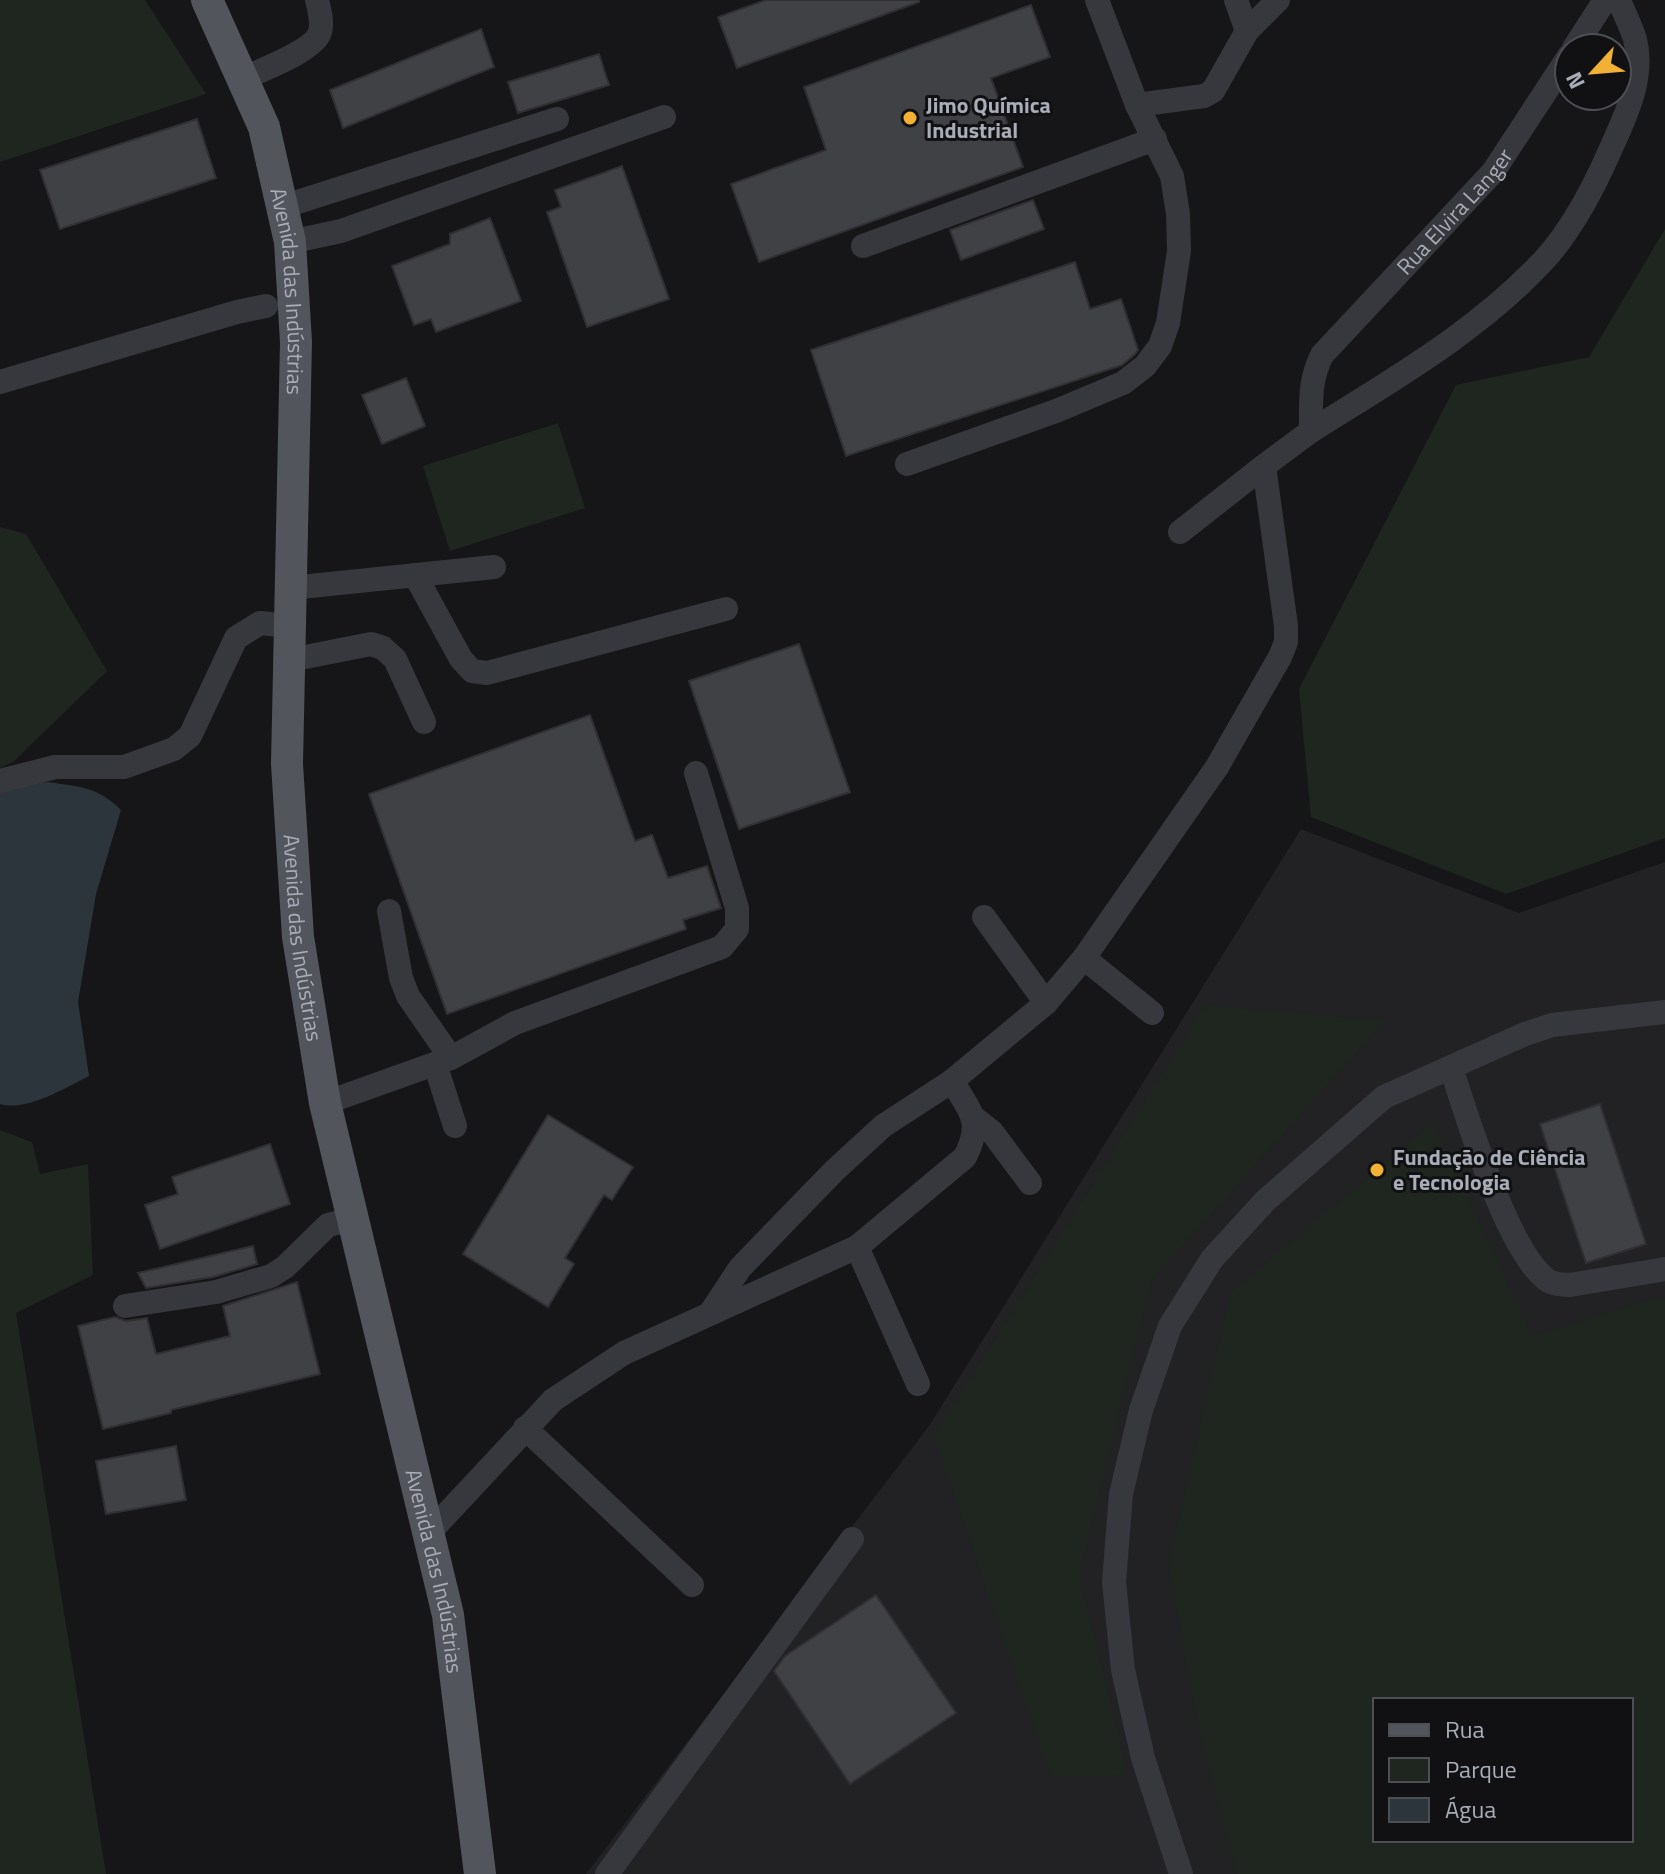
<svg xmlns="http://www.w3.org/2000/svg" width="1665" height="1874" font-family="'Titillium Web',sans-serif">
	<style>
		.built { fill: #222225; fill-rule: evenodd }
		.green { fill: #1e261f; fill-rule: evenodd }
		.water { fill: #2c353c }
		.building { fill: #404145; stroke: #303034; stroke-width: 2 }
		.lines { fill: none; stroke-linecap: round; stroke-linejoin: round }
		.minor { stroke: #37383d; stroke-width: 24 }
		.major { stroke: #53555c; stroke-width: 32 }
		.poi-dot { fill: #f2b134; stroke: #111113; stroke-width: 3 }
		.labels { text-anchor: middle; dominant-baseline: central; stroke-width: 6; stroke-linejoin: round; paint-order: stroke }
		.poi-label { font-size: 22px; font-weight: bold; fill: #a8adb8; stroke: #111113; text-anchor: start }
		.street-label { font-size: 22px; fill: #a8adb8; stroke: #111113 }
	</style>
	<rect width="100%" height="100%" fill="#161618"/>
	<path class="built" d="M1301,829L1519,913L1665,862V1874H586L929,1426ZM1375,1700H1631V1840H1375Z"/>
	<g class="green">
		<polygon points="0,0 145,0 206,94 0,162"/>
		<polygon points="1665,229 1665,838 1506,894 1311,817 1299,689 1456,385 1589,357"/>
		<polygon points="558,423 585,508 450,551 423,466"/>
		<polygon points="0,527 26,534 107,671 13,762 0,768"/>
		<polygon points="1206,1005 1385,1021 1151,1281 1079,1575 1128,1775 1051,1777 934,1436"/>
		<path d="M1433,1123L1532,1336L1655,1298H1665V1874H1237L1197,1718L1169,1565L1231,1292ZM1375,1700H1631V1840H1375Z"/>
		<polygon points="0,1130 32,1142 40,1174 88,1164 93,1275 16,1313 106,1874 0,1874"/>
	</g>
	<path class="water" d="M48,782C80,787 97,786 121,810L96,894L78,1002L89,1076C65,1088 26,1112 0,1104V789Z"/>
	<g class="building">
		<polygon points="766,0 919,0 919,2 737,68 718,17"/>
		<polygon points="1031,5 1050,57 991,78 1023,167 759,262 731,184 826,150 804,87"/>
		<polygon points="481,29 494,67 343,128 330,90"/>
		<polygon points="599,54 609,85 518,113 508,82"/>
		<polygon points="197,119 216,178 60,229 40,170"/>
		<polygon points="622,166 669,299 587,327 547,212 561,207 555,190"/>
		<polygon points="1033,200 1044,229 961,260 950,230"/>
		<polygon points="490,218 521,301 436,332 431,319 414,325 392,266 450,244 450,234"/>
		<polygon points="1075,262 1090,309 1121,299 1138,350 1134,355 1122,365 846,456 811,350"/>
		<polygon points="406,378 425,426 382,444 362,395"/>
		<polygon points="799,644 850,792 739,829 689,681"/>
		<polygon points="590,715 635,841 652,835 668,878 707,866 721,908 683,920 686,929 447,1014 369,794"/>
		<polygon points="1600,1104 1646,1244 1586,1263 1540,1124"/>
		<polygon points="548,1115 633,1167 612,1200 604,1195 565,1258 574,1264 548,1307 463,1254"/>
		<polygon points="270,1144 290,1204 160,1249 145,1205 178,1194 172,1177"/>
		<polygon points="253,1246 257,1264 213,1277 146,1288 138,1273"/>
		<polygon points="297,1282 320,1374 171,1410 171,1413 103,1429 78,1326 115,1317 126,1321 147,1318 156,1354 230,1336 223,1306"/>
		<polygon points="176,1446 186,1500 106,1514 96,1461"/>
		<polygon points="876,1595 956,1713 850,1784 774,1671 785,1656"/>
	</g>
	<g class="lines">
		<g class="minor">
			<polyline points="1247,31 1278,0"/>
			<polyline points="1574,48 1605,0"/>
			<path d="M244,78C262,70 315,50 320,32C323,22 319,9 317,0"/>
			<polyline points="1137,105 1204,96 1213,91 1247,31 1236,0"/>
			<polyline points="282,207 557,119"/>
			<polyline points="290,242 341,231 664,117"/>
			<polyline points="863,246 1155,139"/>
			<polyline points="0,382 237,312 266,306"/>
			<path d="M1311,431C1392,380 1480,330 1545,259C1572,229 1592,191 1608,155C1624,119 1645,80 1635,39C1631,26 1624,13 1619,0"/>
			<polyline points="907,464 1056,411 1123,383 1145,366 1160,346 1168,323 1179,251 1178,214 1172,176 1137,105 1097,0"/>
			<polyline points="1180,532 1264,466"/>
			<polyline points="415,575 461,659 472,671 487,673 726,609"/>
			<polyline points="291,588 494,567"/>
			<polyline points="290,660 371,644 383,648 395,659 424,722"/>
			<polyline points="0,781 55,767 124,767 174,749 190,736 236,638 260,623 290,626"/>
			<polyline points="389,911 401,978 408,996 451,1058"/>
			<polyline points="984,917 1046,1003"/>
			<polyline points="1084,958 1152,1013"/>
			<polyline points="435,1064 455,1126"/>
			<path d="M1451,1067C1466,1115 1508,1252 1547,1280C1554,1285 1561,1284 1570,1285L1665,1269"/>
			<polyline points="325,1103 451,1058 515,1023 722,947 737,929 737,908 696,773"/>
			<polyline points="973,1117 992,1132 1030,1183"/>
			<polyline points="857,1247 918,1384"/>
			<polyline points="125,1306 216,1292 271,1276 285,1267 328,1225 353,1219"/>
			<polyline points="711,1312 740,1268 834,1171 883,1126 952,1081"/>
			<polyline points="525,1428 692,1585"/>
			<path id="s1" d="M428,1534L553,1400L624,1353L857,1247L965,1157C983,1121 971,1113 952,1081L1046,1003L1084,958L1217,767L1280,657L1286,642V626L1264,466L1311,431C1311,403 1309,381 1322,355L1493,172L1569,56"/>
			<polyline points="607,1874 852,1539"/>
			<polyline points="1181,1874 1143,1758 1123,1670 1114,1582 1121,1494 1141,1410 1170,1326 1212,1259 1265,1201 1384,1097 1525,1034 1552,1025 1665,1012"/>
		</g>
		<path class="major" id="s2" d="M207,0L264,127L290,242L296,342L287,764L298,937L325,1103L448,1615L480,1874"/>
	</g>
	<g class="poi-dot">
		<circle cx="910" cy="118" r="8"/>
		<circle cx="1377" cy="1170" r="8"/>
	</g>
	<g class="labels">
		<g class="poi-label">
			<text x="926" y="105">Jimo Química<tspan x="926" dy="25">Industrial</tspan></text>
			<text x="1393" y="1157">Fundação de Ciência<tspan x="1393" dy="25">e Tecnologia</tspan></text>
		</g>
		<g class="street-label">
			<text stroke="none"><textPath href="#s1" startOffset="1814">Rua Elvira Langer</textPath></text>
			<text stroke="none"><textPath href="#s2" startOffset="306">Avenida das Indústrias</textPath></text>
			<text stroke="none"><textPath href="#s2" startOffset="954">Avenida das Indústrias</textPath></text>
			<text stroke="none"><textPath href="#s2" startOffset="1602">Avenida das Indústrias</textPath></text>
		</g>
	</g>
	<rect x="1373" y="1698" width="260" height="144" fill="#111113" stroke="#4d4f55" stroke-width="2"/>
	<rect x="1389" y="1724" width="40" height="12" fill="#53555c" stroke="#4d4f55" stroke-width="2"/>
	<text x="1445" y="1738" font-size="24" fill="#a8adb8">Rua</text>
	<rect x="1389" y="1758" width="40" height="24" fill="#1e261f" stroke="#4d4f55" stroke-width="2"/>
	<text x="1445" y="1778" font-size="24" fill="#a8adb8">Parque</text>
	<rect x="1389" y="1798" width="40" height="24" fill="#2c353c" stroke="#4d4f55" stroke-width="2"/>
	<text x="1445" y="1818" font-size="24" fill="#a8adb8">Água</text>
	<g transform="translate(1593 72) rotate(244)"><circle r="38" fill="#111113" stroke="#4d4f55" stroke-width="2"/>
	<path d="M0-6L14 30L0 20L-14 30Z" fill="#f2b134"/>
	<text y="-12" font-size="22" font-weight="bold" text-anchor="middle" fill="#a8adb8">N</text>
	</g>
</svg>
